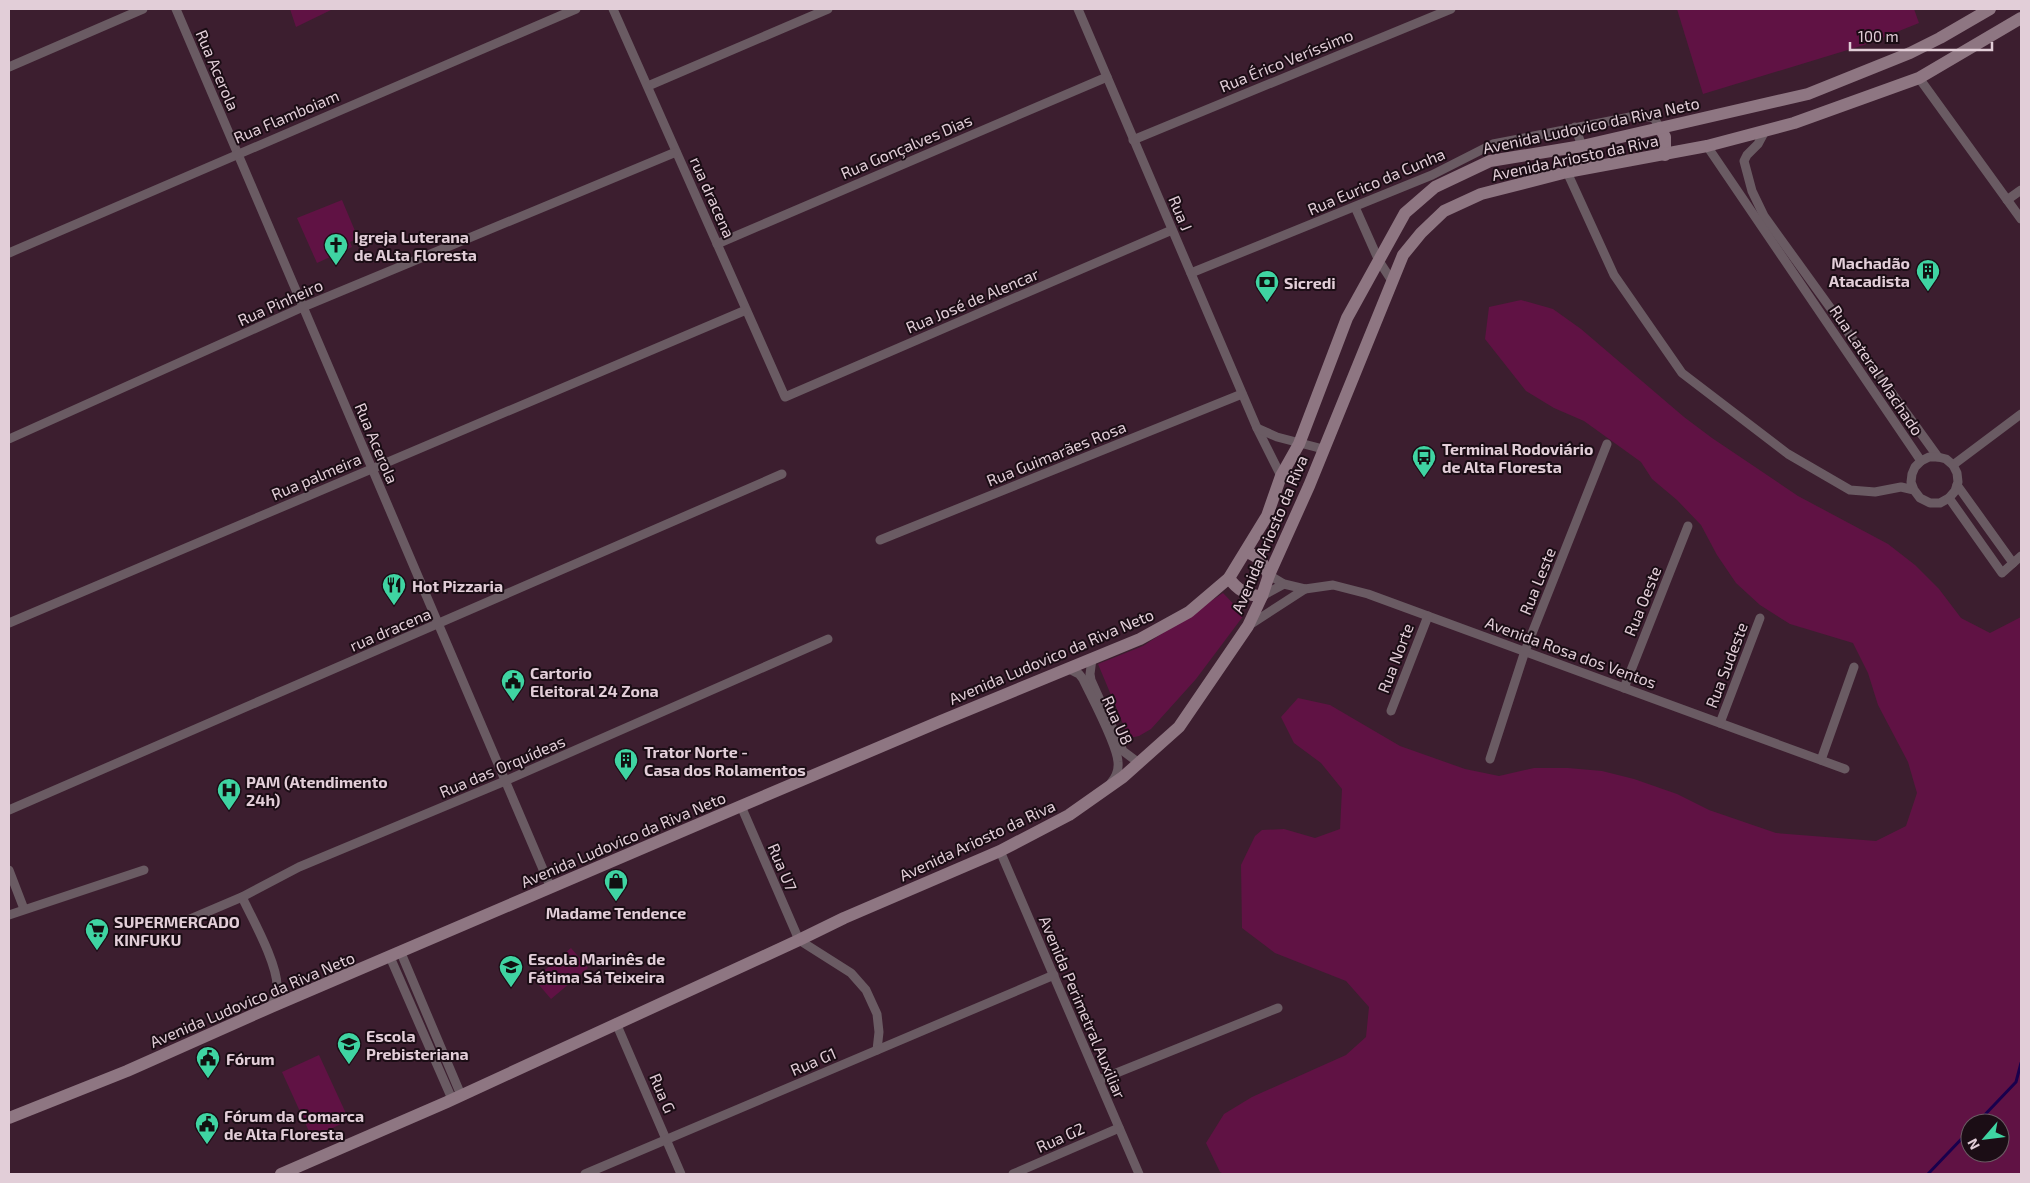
<svg xmlns="http://www.w3.org/2000/svg" width="2030" height="1183" font-family="'Exo 2',sans-serif">
	<style>
		.green { fill: #601244; fill-rule: evenodd }
		.lines { fill: none; stroke-linecap: round; stroke-linejoin: round }
		.stream { stroke: #19004d; stroke-width: 3 }
		.street { stroke: #6a5b63; stroke-width: 9 }
		.secondary { stroke: #8e7682; stroke-width: 12 }
		.labels { text-anchor: middle; dominant-baseline: central; stroke-width: 4; stroke-linejoin: round; paint-order: stroke }
		.street-label { font-size: 16px; fill: #e2ced8; stroke: #1b0d15 }
		.poi-label { font-size: 16px; font-weight: bold; fill: #e2ced8; stroke: #1b0d15; text-anchor: start }
	</style>
	<rect width="100%" height="100%" fill="#3c1e2f"/>
	<g class="green">
		<polygon points="290,9 333,9 296,27"/>
		<polygon points="1677,9 1914,9 1919,23 1864,45 1703,94"/>
		<polygon points="342,200 358,238 350,242 352,247 317,263 297,218"/>
		<path d="M1521,300L1553,309L1581,329L1684,417L1712,438L1798,496L1888,544L1915,565L1939,589L1961,618L1990,633L2021,617V1174H1224L1220,1172L1206,1143L1224,1114L1252,1097L1346,1055L1366,1037L1369,1007L1346,981L1275,953L1242,928L1241,865L1255,836L1262,830L1284,829L1315,838L1340,829L1342,789L1321,763L1294,743L1281,717L1298,698L1330,705L1400,746L1465,769L1499,776L1534,768H1568L1602,771L1634,779L1677,794L1709,810L1776,833L1876,841L1906,826L1917,793L1908,762L1878,705L1868,673L1853,643L1790,624L1760,605L1736,583L1717,555L1701,525L1677,500L1652,479L1641,462L1584,421L1554,408L1526,391L1485,339L1489,307ZM1970,1123H2000V1153H1970Z"/>
		<polygon points="1223,593 1244,615 1196,679 1151,729 1139,736 1129,738 1098,664 1143,646"/>
		<polygon points="571,948 588,968 551,999 534,979"/>
		<polygon points="319,1055 349,1120 312,1138 282,1072"/>
	</g>
	<g class="lines">
		<g class="stream">
			<polyline points="1977,1123 2016,1082 2021,1063"/>
			<polyline points="1928,1174 1970,1130"/>
		</g>
		<g class="street">
			<polyline points="176,9 551,888"/>
			<polyline points="613,9 785,397 1172,230"/>
			<polyline points="1078,9 1257,428 1281,476"/>
			<polyline points="9,67 143,9"/>
			<polyline points="1919,78 2021,219"/>
			<polyline points="648,86 828,9"/>
			<polyline points="1575,127 1582,146"/>
			<polyline points="1765,131 1758,144 1747,155 1744,161 1752,191 1764,216 1938,457"/>
			<polyline points="1133,140 1451,9"/>
			<polyline points="1707,146 1921,461"/>
			<polyline points="1567,172 1614,275 1682,373 1788,454 1850,490 1875,492 1901,487 1914,490 1920,498 1930,503 1940,503 1949,498 1955,491 1958,482 1957,473 1953,465 1946,459 1938,457 1929,457 1921,461 1915,467 1912,474 1911,482 1914,490"/>
			<polyline points="2007,200 2021,190"/>
			<polyline points="1355,207 1379,261 1392,281"/>
			<polyline points="717,244 1107,77"/>
			<polyline points="9,253 576,9"/>
			<polyline points="1191,273 1432,175 1493,144 1640,115 1654,118 1660,128"/>
			<polyline points="1257,428 1277,437 1323,449"/>
			<polyline points="9,439 303,307 676,152"/>
			<polyline points="1953,465 2021,414"/>
			<polyline points="1957,485 2013,563"/>
			<polyline points="1949,498 2002,573 2021,556"/>
			<polyline points="880,540 1242,394"/>
			<polyline points="1269,575 1284,584 1305,589 1333,585 1368,594 1845,769"/>
			<polyline points="1262,596 1284,584"/>
			<polyline points="9,623 746,310"/>
			<polyline points="1248,626 1305,589"/>
			<polyline points="1092,659 1090,674 1091,680 1123,751 1139,763"/>
			<path d="M1069,669L1079,674L1083,679C1092,698 1117,744 1118,762C1119,771 1116,777 1111,783"/>
			<polyline points="1624,688 1688,526"/>
			<polyline points="1391,711 1428,616"/>
			<polyline points="1720,723 1760,618"/>
			<polyline points="1490,759 1525,651 1607,444"/>
			<polyline points="1821,760 1854,667"/>
			<polyline points="741,806 799,940 851,973 866,990 877,1014 879,1032 877,1050"/>
			<polyline points="9,810 782,474"/>
			<polyline points="1000,851 1139,1174"/>
			<polyline points="9,870 24,909"/>
			<path d="M242,897C252,918 279,966 277,989C277,995 273,1002 271,1007"/>
			<polyline points="9,915 144,870"/>
			<polyline points="188,920 242,897 299,867 505,781 828,639"/>
			<polyline points="401,953 461,1095"/>
			<polyline points="390,957 452,1099"/>
			<polyline points="616,1023 681,1174"/>
			<polyline points="1099,1080 1278,1008"/>
			<polyline points="585,1174 1054,975"/>
			<polyline points="1013,1174 1119,1128"/>
		</g>
		<g class="secondary">
			<polyline points="1660,128 1665,137 1665,155"/>
			<polyline points="1246,551 1260,559 1269,575"/>
			<path d="M1229,578C1237,590 1248,596 1262,596"/>
			<polyline points="9,1118 127,1071 271,1007 741,806 941,721 1140,639 1189,612 1229,578 1267,516 1281,476 1299,444 1347,318 1405,213 1435,187 1490,161 1582,146 1808,94 1910,53 1940,38 1990,9"/>
			<polyline points="281,1174 447,1102 799,940 844,918 1000,851 1069,815 1123,777 1179,727 1248,626 1262,596 1269,575 1309,486 1403,255 1421,233 1444,211 1481,194 1567,172 1707,146 1794,123 1919,78 2021,18"/>
		</g>
	</g>
	<defs>
		<g id="church-pin" transform="scale(1.25)"><path d="M0 17L-7.5 6A9.5 9.5 0 1 1 7.5 6Z" fill="#3fd4a2" stroke="#1b0d15"/><path d="M-1.2-6h2.4v3.5h3.3v2.4h-3.3V6h-2.4V-.1h-3.3v-2.4h3.3Z" fill="#111"/></g>
		<g id="building-pin" transform="scale(1.25)"><path d="M0 17L-7.5 6A9.5 9.5 0 1 1 7.5 6Z" fill="#3fd4a2" stroke="#1b0d15"/><path d="M-4-6H4V6H1V3H-1V6H-4ZM-2.5-4.3h1.7v1.8h-1.7ZM.8-4.3h1.7v1.8H.8ZM-2.5-1h1.7V.8h-1.7ZM.8-1h1.7V.8H.8Z" fill="#111"/></g>
		<g id="bank-pin" transform="scale(1.25)"><path d="M0 17L-7.5 6A9.5 9.5 0 1 1 7.5 6Z" fill="#3fd4a2" stroke="#1b0d15"/><path d="M-6-4H6V4H-6ZM0-2.3a2.3 2.3 0 1 0 0 4.6a2.3 2.3 0 1 0 0-4.6Z" fill="#111"/></g>
		<g id="bus-pin" transform="scale(1.25)"><path d="M0 17L-7.5 6A9.5 9.5 0 1 1 7.5 6Z" fill="#3fd4a2" stroke="#1b0d15"/><path d="M-5-6H5V4H4V6H2V4H-2V6H-4V4H-5ZM-3.5-4V0h7V-4ZM-3.5 1.2v1.5H-2V1.2ZM2 1.2v1.5H3.5V1.2Z" fill="#111"/></g>
		<g id="restaurant-pin" transform="scale(1.25)"><path d="M0 17L-7.5 6A9.5 9.5 0 1 1 7.5 6Z" fill="#3fd4a2" stroke="#1b0d15"/><path d="M-5-6h1v4h1v-4h1v4h1v-4h1v5L-1.5 .5V6h-2V.5L-5-1ZM5-6V6H3V1.5H1.5Q1.5-4 5-6Z" fill="#111"/></g>
		<g id="civic-pin" transform="scale(1.25)"><path d="M0 17L-7.5 6A9.5 9.5 0 1 1 7.5 6Z" fill="#3fd4a2" stroke="#1b0d15"/><path d="M-.6-6.5H3V-4.5H.6V-3L4-1V1h2V6H-6V1h2V-1L-.6-3ZM-1.2 2.5V6h2.4V2.5Z" fill="#111"/></g>
		<g id="hospital-pin" transform="scale(1.25)"><path d="M0 17L-7.5 6A9.5 9.5 0 1 1 7.5 6Z" fill="#3fd4a2" stroke="#1b0d15"/><path d="M-5-5h3v3.5h4V-5h3V5h-3V1.5h-4V5h-3Z" fill="#111"/></g>
		<g id="shop-pin" transform="scale(1.25)"><path d="M0 17L-7.5 6A9.5 9.5 0 1 1 7.5 6Z" fill="#3fd4a2" stroke="#1b0d15"/><path d="M-5-2.5h2.3a2.7 3.5 0 0 1 5.4 0H5L5.5 6h-11ZM-1.5-2.5h3a1.5 2.3 0 0 0-3 0Z" fill="#111"/></g>
		<g id="supermarket-pin" transform="scale(1.25)"><path d="M0 17L-7.5 6A9.5 9.5 0 1 1 7.5 6Z" fill="#3fd4a2" stroke="#1b0d15"/><path d="M-6-5.5h2.5l.6 2H6L4.5 2H-2.5L-4.4-4H-6ZM-1.5 3.2a1.3 1.3 0 1 0 .1 0ZM3 3.2a1.3 1.3 0 1 0 .1 0Z" fill="#111"/></g>
		<g id="school-pin" transform="scale(1.25)"><path d="M0 17L-7.5 6A9.5 9.5 0 1 1 7.5 6Z" fill="#3fd4a2" stroke="#1b0d15"/><path d="M0-5L7-2L0 1L-7-2ZM-4 1L0 2.5L4 1V4Q0 6-4 4Z" fill="#111"/></g>
	</defs>
	<g fill-rule="evenodd">
		<use href="#church-pin" x="336" y="245"/>
		<use href="#building-pin" x="1928" y="271"/>
		<use href="#bank-pin" x="1267" y="282"/>
		<use href="#bus-pin" x="1424" y="457"/>
		<use href="#restaurant-pin" x="394" y="585"/>
		<use href="#civic-pin" x="513" y="681"/>
		<use href="#building-pin" x="626" y="760"/>
		<use href="#hospital-pin" x="229" y="790"/>
		<use href="#shop-pin" x="616" y="881"/>
		<use href="#supermarket-pin" x="97" y="930"/>
		<use href="#school-pin" x="511" y="967"/>
		<use href="#school-pin" x="349" y="1044"/>
		<use href="#civic-pin" x="208" y="1058"/>
		<use href="#civic-pin" x="207" y="1124"/>
	</g>
	<g class="labels">
		<g class="street-label">
			<text transform="translate(1286 60) rotate(-22)">Rua Érico Veríssimo</text>
			<text transform="translate(218 70) rotate(67)">Rua Acerola</text>
			<text transform="translate(286 116) rotate(-23)">Rua Flamboiam</text>
			<text transform="translate(1591 125) rotate(-12)">Avenida Ludovico da Riva Neto</text>
			<text transform="translate(906 146) rotate(-23)">Rua Gonçalves Dias</text>
			<text transform="translate(1575 157) rotate(-12)">Avenida Ariosto da Riva</text>
			<text transform="translate(1376 181) rotate(-23)">Rua Eurico da Cunha</text>
			<text transform="translate(713 197) rotate(66)">rua dracena</text>
			<text transform="translate(1181 213) rotate(67)">Rua J</text>
			<text transform="translate(972 300) rotate(-23)">Rua José de Alencar</text>
			<text transform="translate(280 302) rotate(-24)">Rua Pinheiro</text>
			<text transform="translate(1877 370) rotate(56)">Rua Lateral Machado</text>
			<text transform="translate(377 443) rotate(67)">Rua Acerola</text>
			<text transform="translate(1056 453) rotate(-22)">Rua Guimarães Rosa</text>
			<text transform="translate(316 476) rotate(-23)">Rua palmeira</text>
			<text transform="translate(1269 534) rotate(-67)">Avenida Ariosto da Riva</text>
			<text transform="translate(1537 581) rotate(-68)">Rua Leste</text>
			<text transform="translate(1642 601) rotate(-68)">Rua Oeste</text>
			<text transform="translate(390 629) rotate(-23)">rua dracena</text>
			<text transform="translate(1571 652) rotate(20)">Avenida Rosa dos Ventos</text>
			<text transform="translate(1051 656) rotate(-23)">Avenida Ludovico da Riva Neto</text>
			<text transform="translate(1395 658) rotate(-69)">Rua Norte</text>
			<text transform="translate(1726 665) rotate(-69)">Rua Sudeste</text>
			<text transform="translate(1118 720) rotate(66)">Rua U8</text>
			<text transform="translate(502 766) rotate(-23)">Rua das Orquídeas</text>
			<text transform="translate(623 839) rotate(-23)">Avenida Ludovico da Riva Neto</text>
			<text transform="translate(977 840) rotate(-25)">Avenida Ariosto da Riva</text>
			<text transform="translate(783 867) rotate(67)">Rua U7</text>
			<text transform="translate(252 999) rotate(-23)">Avenida Ludovico da Riva Neto</text>
			<text transform="translate(1083 1007) rotate(67)">Avenida Perimetral Auxiliar</text>
			<text transform="translate(813 1061) rotate(-23)">Rua G1</text>
			<text transform="translate(663 1093) rotate(67)">Rua G</text>
			<text transform="translate(1060 1137) rotate(-24)">Rua G2</text>
		</g>
		<g class="poi-label">
			<text x="354" y="236">Igreja Luterana<tspan x="354" dy="18">de ALta Floresta</tspan></text>
			<text x="1910" y="262" text-anchor="end">Machadão<tspan x="1910" dy="18">Atacadista</tspan></text>
			<text x="1284" y="282">Sicredi</text>
			<text x="1442" y="448">Terminal Rodoviário<tspan x="1442" dy="18">de Alta Floresta</tspan></text>
			<text x="412" y="585">Hot Pizzaria</text>
			<text x="530" y="672">Cartorio<tspan x="530" dy="18">Eleitoral 24 Zona</tspan></text>
			<text x="644" y="751">Trator Norte -<tspan x="644" dy="18">Casa dos Rolamentos</tspan></text>
			<text x="246" y="781">PAM (Atendimento<tspan x="246" dy="18">24h)</tspan></text>
			<text x="616" y="912" text-anchor="middle">Madame Tendence</text>
			<text x="114" y="921">SUPERMERCADO<tspan x="114" dy="18">KINFUKU</tspan></text>
			<text x="528" y="958">Escola Marinês de<tspan x="528" dy="18">Fátima Sá Teixeira</tspan></text>
			<text x="366" y="1035">Escola<tspan x="366" dy="18">Prebisteriana</tspan></text>
			<text x="226" y="1058">Fórum</text>
			<text x="224" y="1115">Fórum da Comarca<tspan x="224" dy="18">de Alta Floresta</tspan></text>
		</g>
	</g>
	<rect width="2030" height="1183" fill="none" stroke="#e2ced8" stroke-width="20"/>
	<g transform="translate(1985 1138) rotate(242)"><circle r="24" fill="#1b0d15" stroke="#6b5a63"/>
	<path d="M0-4L9 19L0 12L-9 19Z" fill="#3fd4a2"/>
	<text y="-8" font-size="14" font-weight="bold" text-anchor="middle" fill="#e2ced8">N</text>
	</g>
	<path d="M1850 42v8h142v-8" fill="none" stroke="#e2ced8" stroke-width="2.5"/>
	<text x="1858" y="42" font-size="15" fill="#e2ced8" stroke="#1b0d15" stroke-width="4" paint-order="stroke">100 m</text>
</svg>
